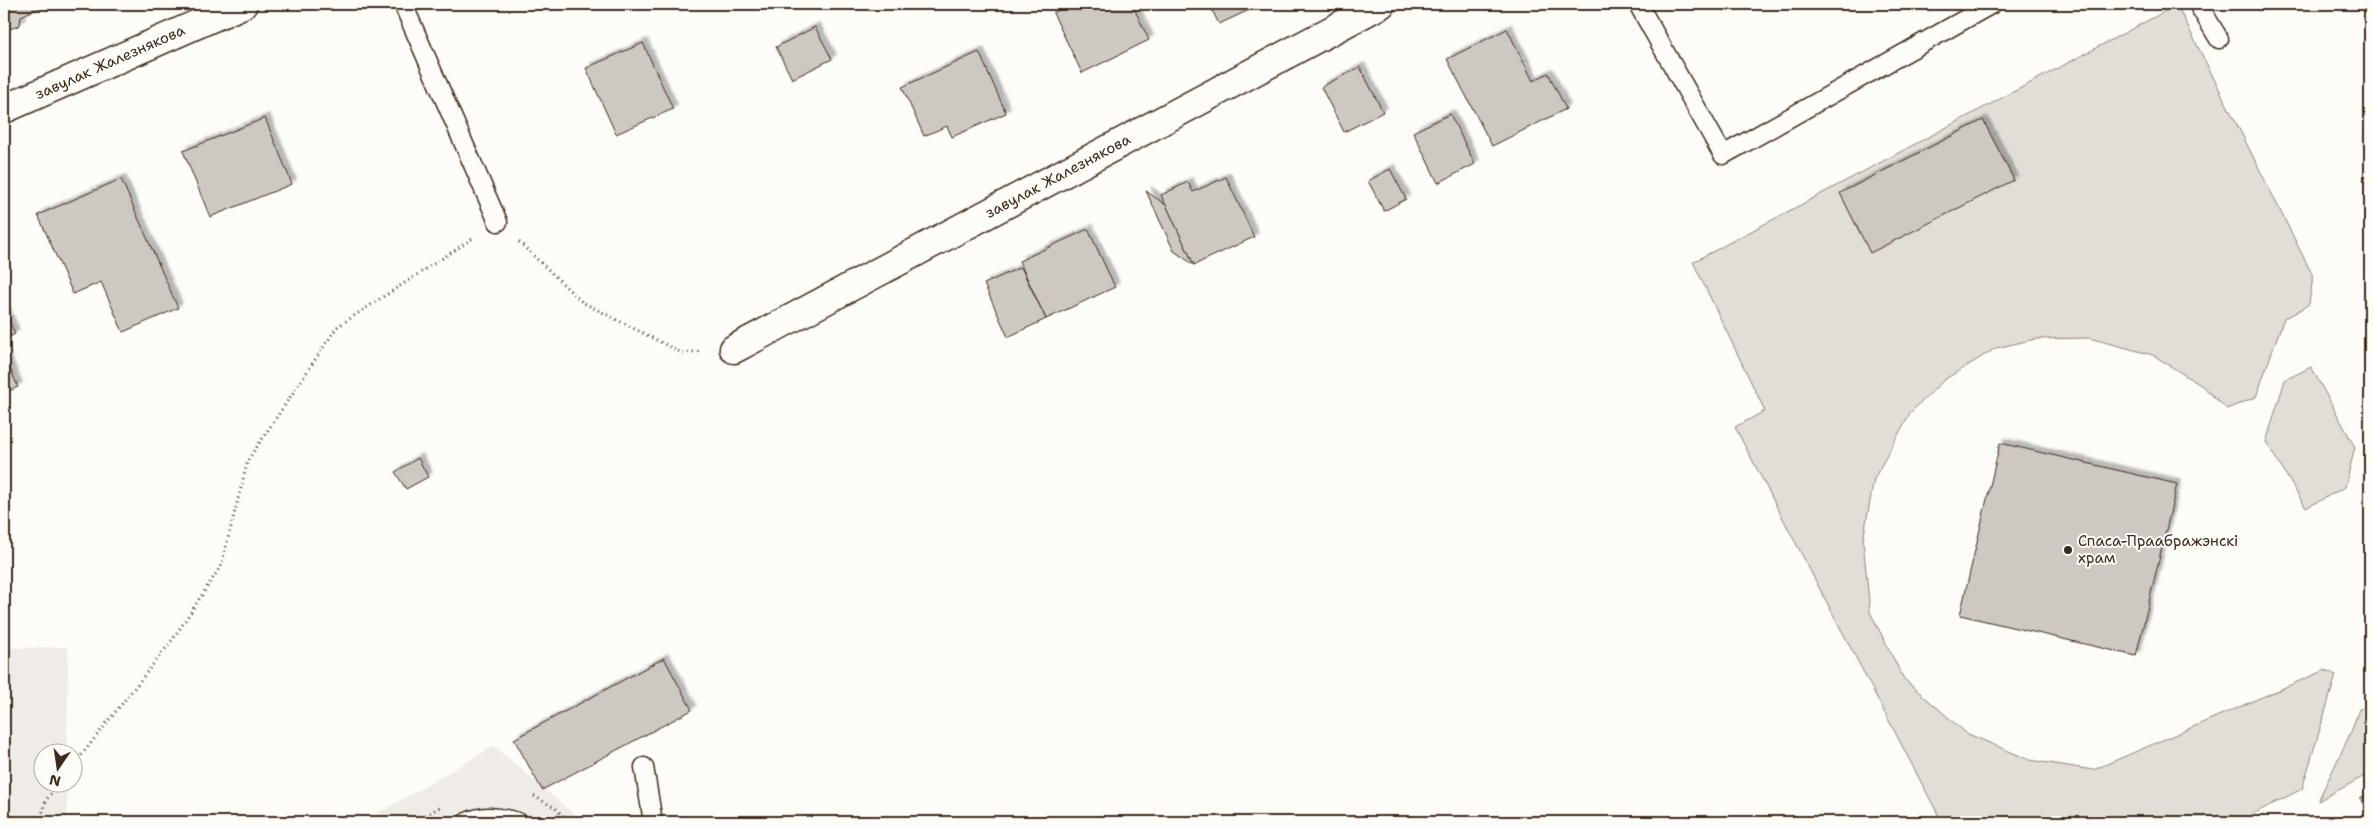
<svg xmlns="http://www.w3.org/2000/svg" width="2374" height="826" font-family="'Shantell Sans',sans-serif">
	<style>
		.built { fill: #efece7 }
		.green { fill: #e1ded7; stroke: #8e847a }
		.building { fill: #cdc8c2; stroke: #3b2a1e; filter: url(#shadow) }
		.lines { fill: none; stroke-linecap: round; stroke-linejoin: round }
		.lane-casing { stroke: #3b2a1e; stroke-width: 21 }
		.street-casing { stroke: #3b2a1e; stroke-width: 31 }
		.path { stroke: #3b2a1e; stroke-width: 3; stroke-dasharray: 1 4; stroke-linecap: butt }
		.lane { stroke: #fdfcf7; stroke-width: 18 }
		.street { stroke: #fdfcf7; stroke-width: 28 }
		.poi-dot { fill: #3b2a1e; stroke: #fdfcf7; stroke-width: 2 }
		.labels { text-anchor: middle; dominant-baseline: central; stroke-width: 4; stroke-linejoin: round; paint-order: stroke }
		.street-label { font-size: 15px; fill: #3b2a1e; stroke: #fdfcf7 }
		.poi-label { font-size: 15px; fill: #3b2a1e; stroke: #fdfcf7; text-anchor: start }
	</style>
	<defs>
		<filter id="shadow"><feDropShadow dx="4.5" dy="-4.5" stdDeviation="1" flood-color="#0004"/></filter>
	</defs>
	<rect width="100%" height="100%" fill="#fdfcf7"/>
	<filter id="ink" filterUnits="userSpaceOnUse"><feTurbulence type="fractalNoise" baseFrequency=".02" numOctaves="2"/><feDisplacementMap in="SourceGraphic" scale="10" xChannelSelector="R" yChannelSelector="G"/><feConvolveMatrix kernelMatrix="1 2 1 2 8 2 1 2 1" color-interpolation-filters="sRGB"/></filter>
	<g filter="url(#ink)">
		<g class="built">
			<polygon points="68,647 67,753 42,754 42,784 67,784 67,822 4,822 4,648"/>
			<polygon points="494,746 583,822 363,822"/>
		</g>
		<g class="green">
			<polygon points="2177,5 2313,276 2309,304 2295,313 2284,318 2256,397 2227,409 2202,386 2153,355 2089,338 2035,339 1996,348 1944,380 1910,413 1874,479 1863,540 1870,612 1904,679 1966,733 2030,760 2093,770 2325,670 2336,675 2302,789 2237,822 1942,822 1735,427 1765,411 1693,262"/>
			<polygon points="2311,367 2355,447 2345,487 2306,508 2266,442 2285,380"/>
			<polygon points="2370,706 2370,773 2318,801 2351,732 2359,709"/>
		</g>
		<g class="building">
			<polygon points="4,4 41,4 42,7 21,16 20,25 5,31"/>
			<polygon points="1071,4 1132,4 1149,40 1082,73 1053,13"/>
			<polygon points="1209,4 1262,4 1219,24"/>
			<polygon points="815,27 832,59 792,79 776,47"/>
			<polygon points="1507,29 1533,81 1548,73 1566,109 1492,146 1447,59"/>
			<polygon points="643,43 673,109 616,134 586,68"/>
			<polygon points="979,52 1006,113 952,137 947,126 924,136 902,87"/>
			<polygon points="1360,67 1383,112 1344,132 1321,87"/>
			<polygon points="1450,114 1475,164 1438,183 1413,132"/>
			<polygon points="265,118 292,184 210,217 183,151"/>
			<polygon points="1983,120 2014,180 1870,253 1840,193"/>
			<polygon points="1390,169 1406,199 1384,211 1368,181"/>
			<polygon points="1226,177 1254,237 1194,265 1161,195 1188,182 1193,192"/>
			<polygon points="121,179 178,308 123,332 101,282 73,294 38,215"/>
			<polygon points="1146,191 1166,205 1194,265 1174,251"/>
			<polygon points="1088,229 1115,287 1046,319 1019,261"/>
			<polygon points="1021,267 1046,319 1008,337 984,284"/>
			<polygon points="4,309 15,334 4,340"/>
			<polygon points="4,354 18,387 4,393"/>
			<polygon points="2000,443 2177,484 2136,656 1960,615"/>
			<polygon points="418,458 428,477 406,489 395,472"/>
			<polygon points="664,658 692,710 542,790 514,739"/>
			<polygon points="2370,793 2370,813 2368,814 2360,798"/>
		</g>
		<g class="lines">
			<g class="lane-casing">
				<g id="lane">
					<polyline points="403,4 498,222"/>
					<polyline points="1638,4 1723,155 1992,4"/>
					<polyline points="2198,4 2219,39"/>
					<polyline points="644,767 653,822"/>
					<path d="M467,822C484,814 501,817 518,822"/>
				</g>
			</g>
			<g class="street-casing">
				<g id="street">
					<polyline points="4,109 243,4"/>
					<polyline points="734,349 1381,4"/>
				</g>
			</g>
			<g class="path">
				<polyline points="519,242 582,302 682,353 701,351"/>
				<polyline points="72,767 173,639 221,566 248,460 337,327 475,237"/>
				<polyline points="534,796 555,808 569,822"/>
				<polyline points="40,822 46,800 59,784"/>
				<polyline points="412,822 442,806"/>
			</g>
			<use href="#lane" class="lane"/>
			<use href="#street" class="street"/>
		</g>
	</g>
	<circle class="poi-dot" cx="2068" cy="550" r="5"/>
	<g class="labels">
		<g class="street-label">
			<text transform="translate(110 62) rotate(-24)">завулак Жалезнякова</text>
			<text transform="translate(1058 176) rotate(-28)">завулак Жалезнякова</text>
		</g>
		<g class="poi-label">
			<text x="2078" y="541">Спаса-Праабражэнскі<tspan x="2078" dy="17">храм</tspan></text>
		</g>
	</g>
	<rect width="2374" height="826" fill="none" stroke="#fdfcf7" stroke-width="20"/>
	<rect x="10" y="10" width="2354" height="806" fill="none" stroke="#3b2a1e" stroke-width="2" filter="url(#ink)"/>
	<g transform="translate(58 768) rotate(193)"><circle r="24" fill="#fdfcf7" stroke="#afa8a0"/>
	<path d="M0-4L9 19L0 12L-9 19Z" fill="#3b2a1e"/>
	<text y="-8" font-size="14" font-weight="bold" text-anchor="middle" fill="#3b2a1e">N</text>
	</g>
</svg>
